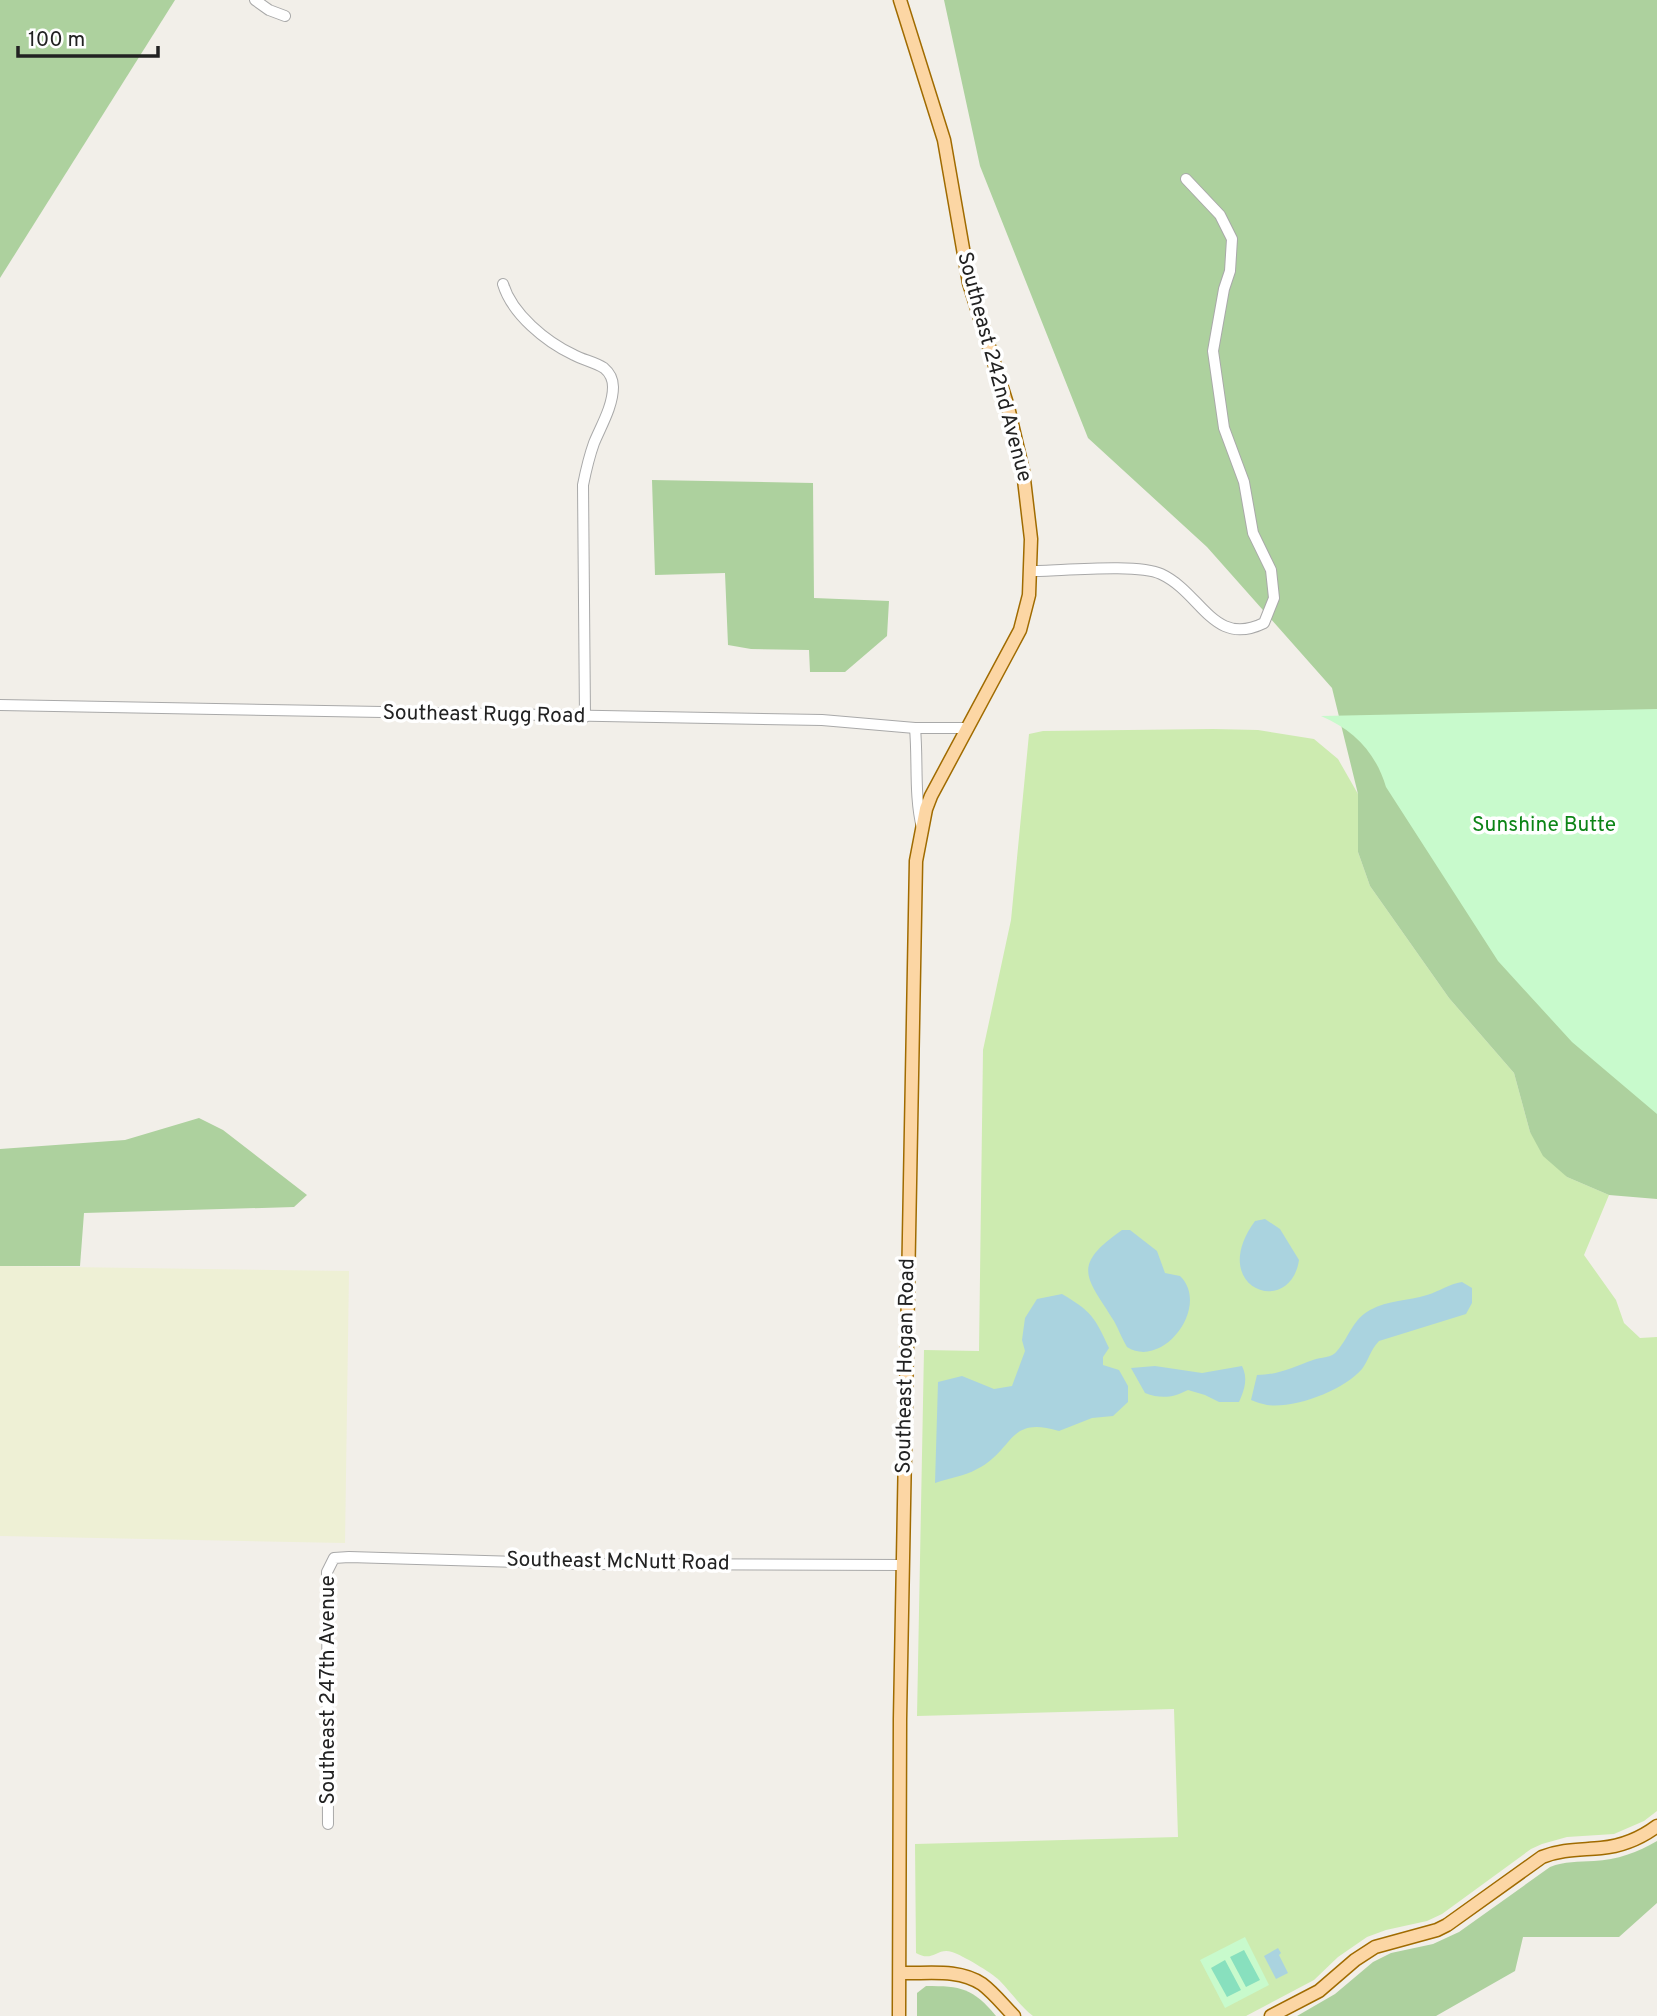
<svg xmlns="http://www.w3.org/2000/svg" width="1657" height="2016" font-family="Overpass,sans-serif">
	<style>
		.farmland { fill: #eef0d5 }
		.grass { fill: #cdebb0 }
		.forest { fill: #add19e }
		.park { fill: #c8facc }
		.pitch { fill: #88e0be }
		.water { fill: #aad3df }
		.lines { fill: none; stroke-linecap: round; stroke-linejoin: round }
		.minor-casing { stroke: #a9a9a9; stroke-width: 12 }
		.major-casing { stroke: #a06b00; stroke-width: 15 }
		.minor { stroke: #fff; stroke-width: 10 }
		.major { stroke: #fcd6a4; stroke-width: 12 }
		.labels { text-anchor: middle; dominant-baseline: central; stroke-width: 7; stroke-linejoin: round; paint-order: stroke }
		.street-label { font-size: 21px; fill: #222; stroke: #fff }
		.park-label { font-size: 21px; fill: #0c8416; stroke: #fff }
	</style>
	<rect width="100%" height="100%" fill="#f2efe9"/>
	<polygon class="farmland" points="0,1266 349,1271 345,1543 0,1536"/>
	<path class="grass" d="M1213,729L1258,730L1314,739L1338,759L1358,794V852L1370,886L1449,998L1514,1073L1530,1132L1567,1177L1609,1195L1584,1255L1616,1300L1624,1323L1640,1338L1657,1337V1811L1644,1821L1614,1834L1567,1837L1542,1844L1531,1849L1442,1914L1427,1921L1386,1930L1367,1937L1338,1957L1314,1980L1246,2016H1033C1020,2006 1011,1992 999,1980C992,1973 962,1955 952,1952C937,1947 933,1963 916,1953L915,1844L1178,1837L1174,1709L917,1716L924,1350L979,1351L983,1050L1011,920L1029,734L1043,731Z"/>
	<g class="forest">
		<polygon points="0,0 175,0 0,278"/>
		<polygon points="944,0 1657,0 1657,1199 1609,1195 1567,1177 1543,1156 1530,1132 1514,1073 1449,998 1370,886 1358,852 1358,794 1332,688 1207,547 1088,438 980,166"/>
		<polygon points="652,480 813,483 814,598 889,601 887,636 845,672 810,672 809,650 751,649 728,645 725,573 655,575"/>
		<polygon points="199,1118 223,1130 307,1195 294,1207 84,1213 80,1266 0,1266 0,1149 125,1140"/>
		<path d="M1657,1841V1903L1619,1937H1523L1515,1971L1436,2016H1297L1335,1994L1373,1962L1391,1953L1433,1944L1459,1932L1550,1867C1565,1861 1578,1862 1594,1861C1617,1860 1638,1852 1657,1841Z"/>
		<path d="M926,1986C961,1986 973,1988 996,2016H917V1993Z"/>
	</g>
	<g class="park">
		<path d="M1657,709V1114L1572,1042L1498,961L1386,787C1376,753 1354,730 1321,716Z"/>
		<polygon points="1245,1937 1269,1985 1225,2008 1200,1960"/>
	</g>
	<g class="pitch">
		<polygon points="1244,1950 1260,1980 1246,1987 1230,1957"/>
		<polygon points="1225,1960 1241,1990 1227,1997 1211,1968"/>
	</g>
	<g class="water">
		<path d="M1265,1219L1280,1229L1299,1260C1290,1319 1206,1288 1255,1221Z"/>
		<path d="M1122,1230H1130L1157,1251L1165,1273L1180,1276C1211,1306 1163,1370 1127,1347C1122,1339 1119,1330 1114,1321C1088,1278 1069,1267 1122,1230Z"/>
		<path d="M1462,1282L1472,1288V1303L1466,1314L1379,1341C1370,1350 1369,1360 1362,1369C1344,1390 1295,1409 1267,1405C1262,1404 1256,1402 1251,1400L1257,1375C1278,1375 1293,1367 1313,1360C1321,1357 1332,1358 1337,1351C1350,1336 1352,1320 1370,1310C1388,1300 1408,1301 1427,1295C1440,1291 1449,1284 1462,1282Z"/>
		<path d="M1062,1294C1091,1311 1095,1317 1109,1348L1103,1357V1365L1119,1370L1128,1386V1402L1113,1416L1092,1418L1059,1431C1007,1415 1015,1450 977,1469C965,1476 949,1478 935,1483L938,1382L962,1376L994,1389L1012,1386L1025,1351L1022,1340L1025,1318L1037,1299Z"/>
		<path d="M1155,1366L1202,1373L1242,1366C1248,1378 1245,1389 1239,1402H1219L1205,1395L1188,1390C1172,1398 1161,1399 1145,1393L1131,1368Z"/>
		<polygon points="1278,1948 1281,1953 1279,1955 1288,1973 1276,1979 1264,1956"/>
	</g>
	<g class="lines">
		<g class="minor-casing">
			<g id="minor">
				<polyline points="255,0 269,10 285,16"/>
				<path d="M503,284C512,314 546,342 574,355C583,360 595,362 604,368C610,373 613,380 613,387C613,406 601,426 594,443C589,457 586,470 583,485L585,717"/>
				<path d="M1031,571C1060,571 1138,563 1161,574C1202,593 1213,648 1264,623L1274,598L1271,570L1253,533L1244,482L1224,428L1213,351L1224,289L1230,271L1232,239L1220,215L1186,179"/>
				<polyline points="0,705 822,720 915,728 968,728"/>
				<path d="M915,728C918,762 914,795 922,828"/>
				<polyline points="328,1824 327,1572 334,1558 349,1557 587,1564 903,1565"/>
			</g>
		</g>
		<g class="major-casing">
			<g id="major">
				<path d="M900,1973C927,1974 958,1968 982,1984C994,1993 1004,2006 1014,2016"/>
				<polyline points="899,2016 900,1719 916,861 926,809 931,796 1020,630 1029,595 1031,539 1023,471 1008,407 969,283 944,140 900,0"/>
				<path d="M1271,2016L1319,1991L1355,1960L1375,1947L1437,1930L1447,1925L1542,1857C1562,1849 1581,1850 1601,1848C1622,1846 1641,1838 1657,1826"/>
			</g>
		</g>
		<use href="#minor" class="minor"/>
		<use href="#major" class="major"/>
	</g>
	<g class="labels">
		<g class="street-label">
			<text transform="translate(994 367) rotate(75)">Southeast 242nd Avenue</text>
			<text transform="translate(484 715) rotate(1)">Southeast Rugg Road</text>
			<text transform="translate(906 1366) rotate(-89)">Southeast Hogan Road</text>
			<text transform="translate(618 1562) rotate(1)">Southeast McNutt Road</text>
			<text transform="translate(328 1690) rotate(-90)">Southeast 247th Avenue</text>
		</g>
		<g class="park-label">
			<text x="1544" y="825">Sunshine Butte</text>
		</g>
	</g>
	<path d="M18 46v10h140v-10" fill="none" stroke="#222222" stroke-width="3.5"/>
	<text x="28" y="46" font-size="21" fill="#222222" stroke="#ffffff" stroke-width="5" paint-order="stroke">100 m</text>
</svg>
